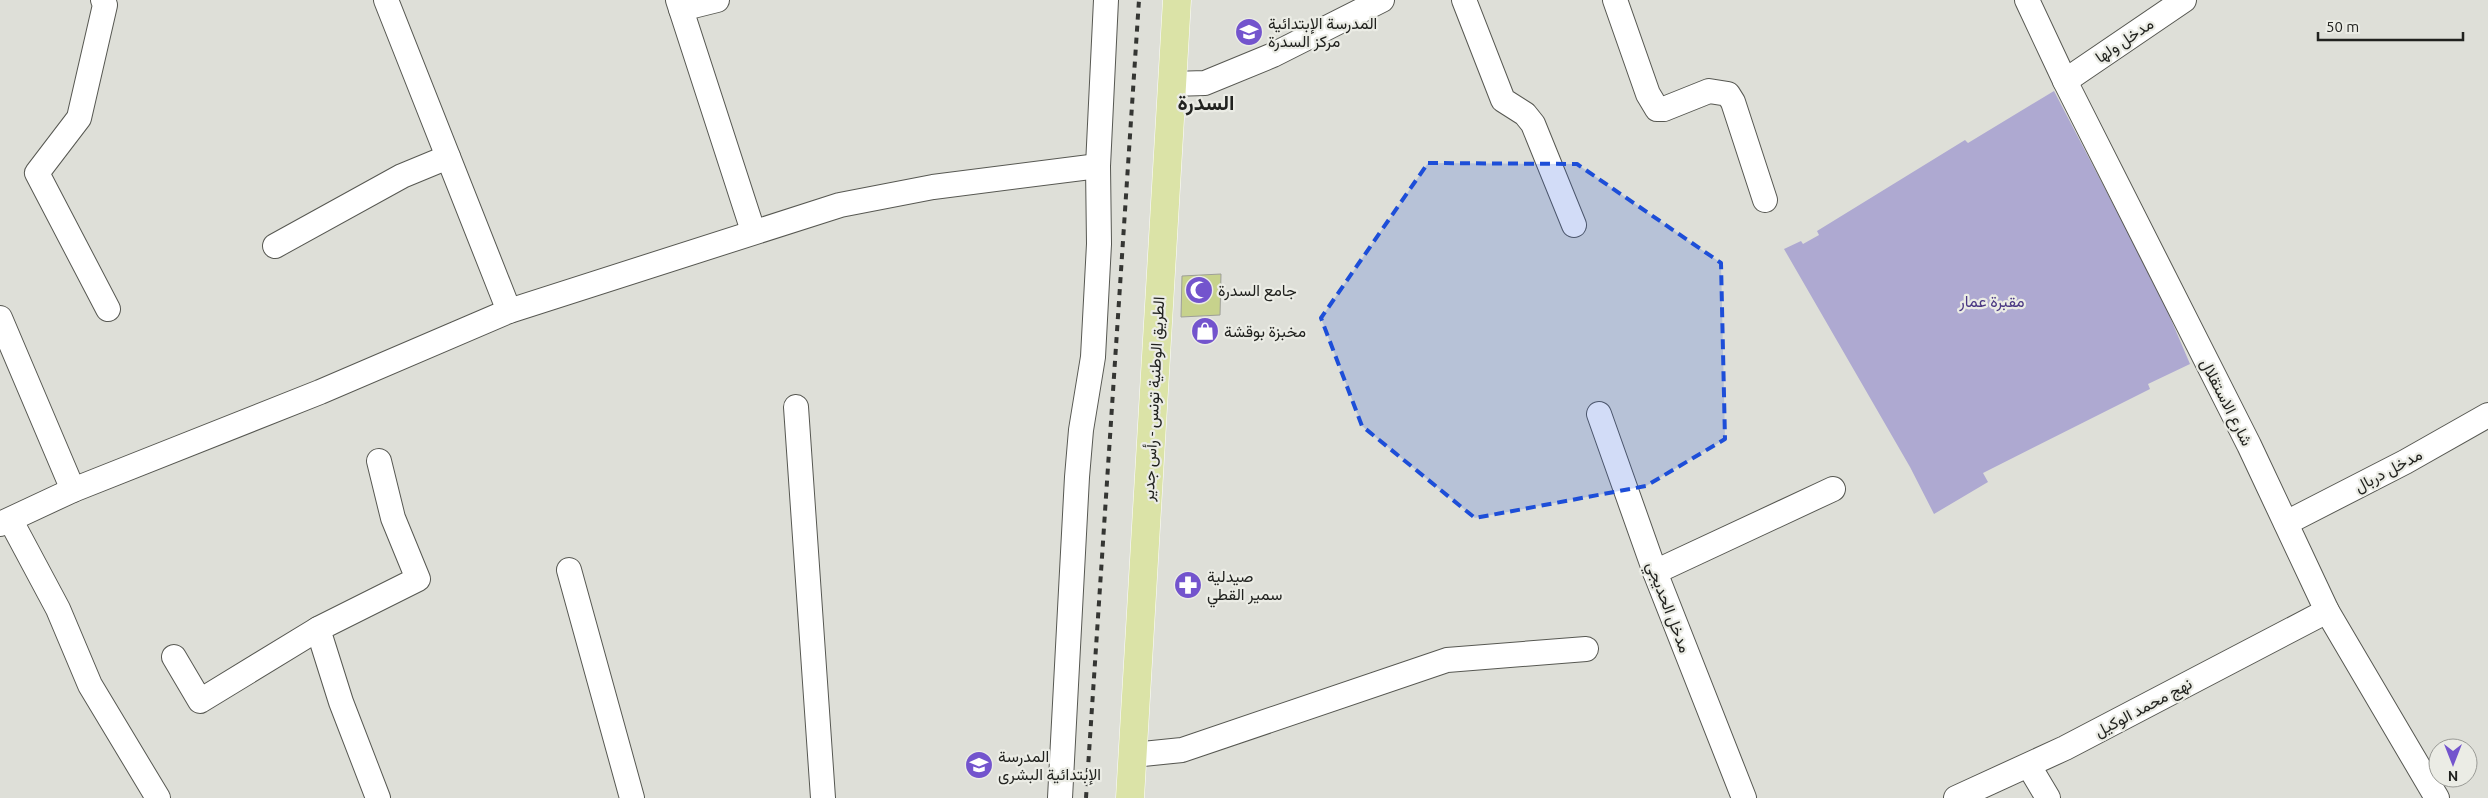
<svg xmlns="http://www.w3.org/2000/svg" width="2488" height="798" font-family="Ubuntu,Vazirmatn,sans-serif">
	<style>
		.green { fill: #aea9d1 }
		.building { fill: #c7d28c; stroke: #9e9f98 }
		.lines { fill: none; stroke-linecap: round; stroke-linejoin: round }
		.minor-casing { stroke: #575852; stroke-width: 26 }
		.major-casing { stroke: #fff; stroke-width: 29 }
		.minor { stroke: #fff; stroke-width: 24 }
		.major { stroke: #dbe3a7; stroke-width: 28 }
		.rail { stroke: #353633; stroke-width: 4; stroke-dasharray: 6 6; stroke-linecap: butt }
		.marked { fill: #1d4ed8; fill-opacity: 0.2; stroke: #1d4ed8; stroke-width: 4; stroke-dasharray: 10 6; stroke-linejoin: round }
		.labels { text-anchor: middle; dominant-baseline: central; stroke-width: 4.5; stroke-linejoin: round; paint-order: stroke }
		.poi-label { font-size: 16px; fill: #21221f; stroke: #ebece5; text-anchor: start }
		.street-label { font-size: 16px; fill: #21221f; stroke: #ebece5 }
		.park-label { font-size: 16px; fill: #493782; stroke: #ebece5 }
		.district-label { font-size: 21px; font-weight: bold; fill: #21221f; stroke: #ebece5 }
	</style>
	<rect width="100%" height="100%" fill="#dedfd8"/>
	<polygon class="green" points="2054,91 2161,296 2190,364 2148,384 2150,389 1983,473 1988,482 1934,514 1910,467 1784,249 1801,241 1803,244 1819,235 1817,231 1965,140 1968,143"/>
	<polygon class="building" points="1221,274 1220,315 1181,317 1182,276"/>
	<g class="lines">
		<g class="minor-casing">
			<g id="minor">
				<polyline points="103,0 105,5 79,118 37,173 108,309"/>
				<polyline points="386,0 509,311"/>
				<polyline points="678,0 753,231"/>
				<polyline points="1464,0 1503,100 1525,114 1533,124 1574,225"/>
				<polyline points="1615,0 1648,94 1657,109 1664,109 1709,91 1728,94 1733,102 1765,200"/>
				<polyline points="2027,0 2065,81 2249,445 2327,611 2437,798"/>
				<polyline points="681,9 717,0"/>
				<polyline points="2065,81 2184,0"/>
				<polyline points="1172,84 1205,83 1273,55 1382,0"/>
				<polyline points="275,246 402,176 448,157"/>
				<polyline points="0,318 73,490"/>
				<polyline points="796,407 823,798"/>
				<polyline points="1599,414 1655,572 1744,798"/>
				<polyline points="11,521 58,609 90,685 158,798"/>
				<polyline points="2286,523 2405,462 2488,415"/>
				<polyline points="0,524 73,490 320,392 509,311 840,205 933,187 1098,166"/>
				<polyline points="569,570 632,798"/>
				<polyline points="1655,572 1833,489"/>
				<polyline points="174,657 200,701 318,629"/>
				<polyline points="1133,755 1182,750 1447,660 1586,649"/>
				<polyline points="2029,766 2048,798"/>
				<polyline points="378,798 341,702 318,629 418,579 393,518 379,461"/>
				<polyline points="1060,798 1077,477 1081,430 1093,357 1099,244 1098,166 1106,0"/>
				<polyline points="1956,798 2065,748 2327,611"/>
			</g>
		</g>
		<g class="major-casing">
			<polyline id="major" points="1130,798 1177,0"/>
		</g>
		<use href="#minor" class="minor"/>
		<use href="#major" class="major"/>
		<polyline class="rail" points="1086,798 1139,0"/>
	</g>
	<path class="marked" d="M1428,163L1577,164L1721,263L1725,439L1646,486L1475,518L1362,426L1321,318Z"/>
	<defs>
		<g id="school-disc" transform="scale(1.4375)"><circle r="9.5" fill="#7354cd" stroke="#ebece5"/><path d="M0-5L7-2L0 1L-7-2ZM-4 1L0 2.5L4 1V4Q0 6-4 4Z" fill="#fff"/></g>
		<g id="mosque-disc" transform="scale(1.4375)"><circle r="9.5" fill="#7354cd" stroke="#ebece5"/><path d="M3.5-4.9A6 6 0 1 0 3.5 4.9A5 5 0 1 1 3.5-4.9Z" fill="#fff"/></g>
		<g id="shop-disc" transform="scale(1.4375)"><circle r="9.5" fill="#7354cd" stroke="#ebece5"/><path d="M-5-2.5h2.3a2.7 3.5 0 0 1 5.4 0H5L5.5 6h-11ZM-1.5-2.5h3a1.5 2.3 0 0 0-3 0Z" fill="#fff"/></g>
		<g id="pharmacy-disc" transform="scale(1.4375)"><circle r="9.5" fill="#7354cd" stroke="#ebece5"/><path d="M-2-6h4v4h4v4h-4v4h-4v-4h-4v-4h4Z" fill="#fff"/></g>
	</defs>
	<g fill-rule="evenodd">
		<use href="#school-disc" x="1249" y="32"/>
		<use href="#mosque-disc" x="1199" y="290"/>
		<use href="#shop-disc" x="1205" y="331"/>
		<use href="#pharmacy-disc" x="1188" y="585"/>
		<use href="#school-disc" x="979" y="765"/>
	</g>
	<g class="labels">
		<g class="poi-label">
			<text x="1268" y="23">المدرسة الإبتدائية<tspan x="1268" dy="18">مركز السدرة</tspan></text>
			<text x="1218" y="290">جامع السدرة</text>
			<text x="1224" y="331">مخبزة بوقشة</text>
			<text x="1207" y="576">صيدلية<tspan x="1207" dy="18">سمير القطي</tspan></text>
			<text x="998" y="756">المدرسة<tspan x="998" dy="18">الإبتدائية البشرى</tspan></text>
		</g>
		<g class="street-label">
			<text transform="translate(2124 40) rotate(-34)">مدخل ولها</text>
			<text transform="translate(1153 399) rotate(-87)">الطريق الوطنية تونس - رأس جدير</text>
			<text transform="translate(2227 402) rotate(63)">شارع الاستقلال</text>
			<text transform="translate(2388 470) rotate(-28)">مدخل دربال</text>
			<text transform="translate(1669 607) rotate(69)">مدخل الحديجي</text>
			<text transform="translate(2143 707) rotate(-28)">نهج محمد الوكيل</text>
		</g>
		<g class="park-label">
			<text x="1992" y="301">مقبرة عمار</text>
		</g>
		<g class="district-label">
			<text x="1206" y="102">السدرة</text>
		</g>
	</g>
	<g transform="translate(2453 763) rotate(180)"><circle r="24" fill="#ebece5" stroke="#9a9b96"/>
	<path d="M0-4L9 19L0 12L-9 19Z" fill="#7354cd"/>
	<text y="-8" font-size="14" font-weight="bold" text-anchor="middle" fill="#21221f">N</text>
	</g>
	<path d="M2318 32v8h145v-8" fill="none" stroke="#21221f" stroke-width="2.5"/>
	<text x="2326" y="32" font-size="15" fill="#21221f" stroke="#ebece5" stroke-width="4" paint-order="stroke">50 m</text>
</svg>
